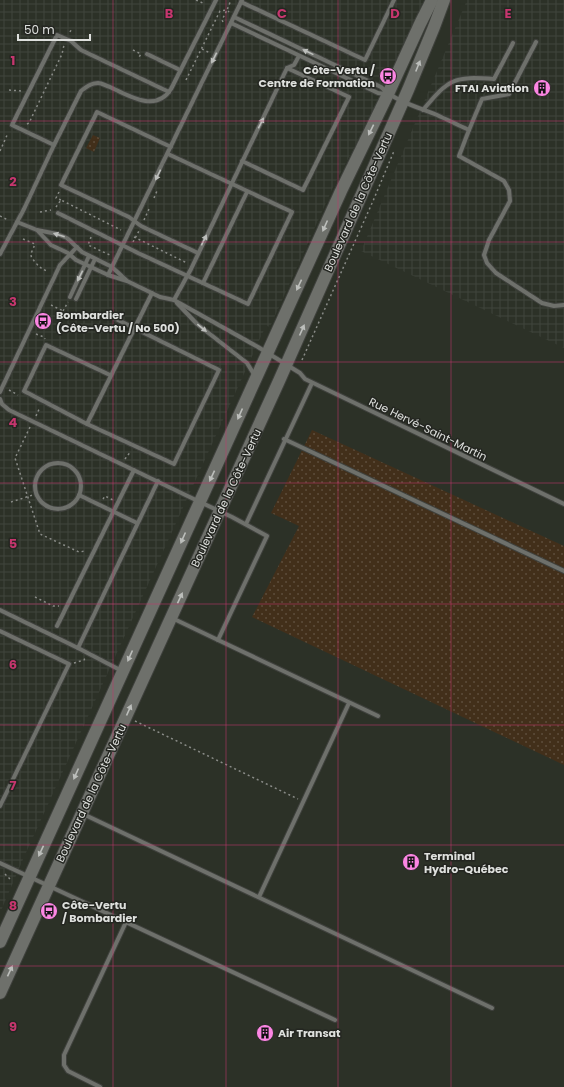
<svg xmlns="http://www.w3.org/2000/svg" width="564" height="1087" font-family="Poppins,sans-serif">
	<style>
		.built { fill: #2c3127 }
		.industrial { fill: url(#industrial-grid) }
		.green { fill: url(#green-dots) }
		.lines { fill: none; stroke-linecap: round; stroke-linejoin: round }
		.lane-casing { stroke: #3f413d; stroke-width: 6 }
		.secondary-casing { stroke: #3f413d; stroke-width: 14 }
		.path { stroke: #898b87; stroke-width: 1.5; stroke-dasharray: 2 3; stroke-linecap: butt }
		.lane { stroke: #6e706b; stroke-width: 4 }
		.secondary { stroke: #6e706b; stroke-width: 12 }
		.oneway { fill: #bcbebb }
		.grid { fill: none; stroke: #c6366e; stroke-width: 1; stroke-opacity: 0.55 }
		.labels { text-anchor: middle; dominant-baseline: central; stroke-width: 3; stroke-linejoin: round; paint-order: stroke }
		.poi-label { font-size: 11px; font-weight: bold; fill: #dee0dd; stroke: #242621; text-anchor: start }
		.street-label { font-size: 11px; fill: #dee0dd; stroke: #242621 }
		.grid-label { font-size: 13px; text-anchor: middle; font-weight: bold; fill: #c6366e; stroke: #242621; stroke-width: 3; stroke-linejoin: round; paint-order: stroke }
	</style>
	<defs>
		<pattern id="industrial-grid" width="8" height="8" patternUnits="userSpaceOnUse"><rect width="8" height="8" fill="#2c3127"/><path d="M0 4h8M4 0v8" fill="none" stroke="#40453c"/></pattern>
		<pattern id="green-dots" width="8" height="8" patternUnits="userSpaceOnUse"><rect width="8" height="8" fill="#422f1a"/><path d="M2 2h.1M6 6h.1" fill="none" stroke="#5d4d3b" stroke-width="1.8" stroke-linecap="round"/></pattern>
	</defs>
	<rect width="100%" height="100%" fill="#242621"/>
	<rect class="built" x="0" y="0" width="564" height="1087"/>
	<g class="industrial">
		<polygon points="0,0 424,0 378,103 334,185 270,327 267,326 263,332 24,857 0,913"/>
		<polygon points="467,0 564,0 564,348 361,251"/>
	</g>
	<g class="green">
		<polygon points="93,135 100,138 94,152 86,148"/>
		<polygon points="312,430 564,546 564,765 252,617 299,526 271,513"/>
	</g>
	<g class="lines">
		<g class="lane-casing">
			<g id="lane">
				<polyline points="241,2 365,60 394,0"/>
				<path d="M234,17L381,87C396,102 418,107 437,115C448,120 458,125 469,130L459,156L504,181L509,190L510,201L489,240L484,255L487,263L496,273L542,303L554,306L564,305"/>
				<polyline points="231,23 378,93 385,94"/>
				<polyline points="147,54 180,70"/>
				<path d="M423,110C449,79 453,76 494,79L513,43"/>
				<polyline points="469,130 482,99 509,94 536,42"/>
				<polyline points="54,145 12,125 57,35 71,41 81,50 169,92"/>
				<polyline points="171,147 97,112 61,185 129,217 141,226 198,253"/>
				<polyline points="242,161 303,190 349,97 287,68"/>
				<polyline points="58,213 138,253 248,304 292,212 168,154"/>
				<polyline points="17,222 37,230 57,234 67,238 82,252 112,267 126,280"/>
				<polyline points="37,230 51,245 68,253 76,260 108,275 127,281 160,297 174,300 258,347 300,373 305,379 564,504"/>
				<path d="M0,254L24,209L54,145L81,91C86,87 91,83 98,83C102,83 106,86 110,87C129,96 156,113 171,89L216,0"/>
				<polyline points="108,275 242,0"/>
				<polyline points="203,283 247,192"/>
				<polyline points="70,297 89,256"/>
				<polyline points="76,299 95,259"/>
				<polyline points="174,300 191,269 287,68 294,65 299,56"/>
				<polyline points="177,303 197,324 247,363 255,376"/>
				<polyline points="110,375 46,345 24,391 87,424 174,464 219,370 114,318"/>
				<polyline points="0,392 60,265 77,247"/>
				<polyline points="0,399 2,404 9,410 200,502 232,517 267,536 218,640 378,716"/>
				<polyline points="87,424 152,293"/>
				<polyline points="284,439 564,571"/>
				<circle cx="58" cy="486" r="23"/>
				<polyline points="79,495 137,523"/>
				<polyline points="246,524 312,383"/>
				<polyline points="0,610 78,648 122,671"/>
				<polyline points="172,618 218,640"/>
				<polyline points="57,626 134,470"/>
				<polyline points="0,631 69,664 0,806"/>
				<polyline points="78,648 158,481"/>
				<polyline points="83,814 492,1008"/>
				<polyline points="0,863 335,1020"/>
				<polyline points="259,897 349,703"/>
				<polyline points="100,1087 68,1071 64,1065 64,1055 126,922"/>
			</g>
		</g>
		<g class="secondary-casing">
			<g id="secondary">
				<polyline points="0,942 341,191 388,94 420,24 432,0"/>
				<polyline points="0,993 279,381 408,90 434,27 444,0"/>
			</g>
		</g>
		<g class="path">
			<polyline points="196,0 205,4"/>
			<polyline points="223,22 222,20 227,10 229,12"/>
			<polyline points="70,32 72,28"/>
			<polyline points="202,49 210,53"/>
			<polyline points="133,50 141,54 139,57 141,58"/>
			<polyline points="186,80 220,11 227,10 231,0"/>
			<polyline points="9,90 22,91"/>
			<polyline points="27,124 29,123 62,54 64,45"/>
			<polyline points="0,151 8,133"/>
			<polyline points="59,192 56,198 61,200"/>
			<polyline points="154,198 157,191"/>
			<polyline points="56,207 61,200 121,230"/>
			<polyline points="40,212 51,210"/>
			<polyline points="0,216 8,220"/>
			<polyline points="144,220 149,209"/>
			<polyline points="91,237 88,245 110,255"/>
			<polyline points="134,237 187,263"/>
			<path d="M23,239L35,244C31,255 28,254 36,263C39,267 42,269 47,271"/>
			<polyline points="133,242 139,231"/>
			<polyline points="51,305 63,311 63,314"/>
			<polyline points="63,311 68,302"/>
			<polyline points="36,334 44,337 45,339"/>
			<polyline points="302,360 373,201 394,151"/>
			<polyline points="9,390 18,395"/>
			<polyline points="36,416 40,407"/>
			<polyline points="30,427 15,458 40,534 79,552 86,551"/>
			<polyline points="125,459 131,451"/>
			<polyline points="103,499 105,496 113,500"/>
			<polyline points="11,502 36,494"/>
			<polyline points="35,597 53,606 59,606"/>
			<polyline points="74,663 84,660 85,658"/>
			<polyline points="135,721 298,799"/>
			<polyline points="5,874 12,881"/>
		</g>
		<use href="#lane" class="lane"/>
		<use href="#secondary" class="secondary"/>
	</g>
	<defs><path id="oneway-solid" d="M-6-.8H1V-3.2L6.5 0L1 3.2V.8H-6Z"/></defs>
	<g class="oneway">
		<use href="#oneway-solid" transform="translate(308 52) rotate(-154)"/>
		<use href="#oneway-solid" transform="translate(214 58) rotate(116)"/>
		<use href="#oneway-solid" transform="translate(418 66) rotate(-68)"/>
		<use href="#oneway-solid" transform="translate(261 123) rotate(-64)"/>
		<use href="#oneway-solid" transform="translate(371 130) rotate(116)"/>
		<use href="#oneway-solid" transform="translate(158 175) rotate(116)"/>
		<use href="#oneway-solid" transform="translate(325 226) rotate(114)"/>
		<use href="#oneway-solid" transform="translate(59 235) rotate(-162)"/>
		<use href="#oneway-solid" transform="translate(204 240) rotate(-64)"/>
		<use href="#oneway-solid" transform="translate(80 276) rotate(116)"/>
		<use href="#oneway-solid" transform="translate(299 285) rotate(115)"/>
		<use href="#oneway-solid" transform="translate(202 328) rotate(39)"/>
		<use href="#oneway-solid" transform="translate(302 330) rotate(-66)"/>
		<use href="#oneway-solid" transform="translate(240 414) rotate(114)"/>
		<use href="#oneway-solid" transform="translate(212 476) rotate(115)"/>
		<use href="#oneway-solid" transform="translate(183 538) rotate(114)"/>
		<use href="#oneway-solid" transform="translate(180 598) rotate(-65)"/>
		<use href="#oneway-solid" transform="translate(130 656) rotate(114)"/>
		<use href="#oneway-solid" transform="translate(129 710) rotate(-66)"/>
		<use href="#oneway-solid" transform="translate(76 774) rotate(114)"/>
		<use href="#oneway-solid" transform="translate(41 851) rotate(115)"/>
		<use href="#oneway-solid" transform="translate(10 971) rotate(-65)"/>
	</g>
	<path class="grid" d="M113,0V1087M226,0V1087M338,0V1087M451,0V1087M0,121H564M0,242H564M0,362H564M0,483H564M0,604H564M0,725H564M0,845H564M0,966H564"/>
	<defs>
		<g id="bus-disc" transform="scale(0.9)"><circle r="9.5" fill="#fc86e3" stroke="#242621"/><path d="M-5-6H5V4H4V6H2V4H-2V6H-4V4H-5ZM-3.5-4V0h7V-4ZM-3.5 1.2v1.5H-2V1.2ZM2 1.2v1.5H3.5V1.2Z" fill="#111"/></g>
		<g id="building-disc" transform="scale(0.9)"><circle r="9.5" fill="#fc86e3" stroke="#242621"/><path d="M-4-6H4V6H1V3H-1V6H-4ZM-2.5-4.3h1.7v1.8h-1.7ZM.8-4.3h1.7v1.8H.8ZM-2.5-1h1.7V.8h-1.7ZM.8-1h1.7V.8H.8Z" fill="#111"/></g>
	</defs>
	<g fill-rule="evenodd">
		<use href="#bus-disc" x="388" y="76"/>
		<use href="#building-disc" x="542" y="88"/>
		<use href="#bus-disc" x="43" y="321"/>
		<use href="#building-disc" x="411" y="862"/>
		<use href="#bus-disc" x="49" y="911"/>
		<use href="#building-disc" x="265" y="1033"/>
	</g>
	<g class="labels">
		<g class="poi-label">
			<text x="375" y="70" text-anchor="end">Côte-Vertu /<tspan x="375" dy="13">Centre de Formation</tspan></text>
			<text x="529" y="88" text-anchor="end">FTAI Aviation</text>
			<text x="56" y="315">Bombardier<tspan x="56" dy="13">(Côte-Vertu / No 500)</tspan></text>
			<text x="424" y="856">Terminal<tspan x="424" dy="13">Hydro-Québec</tspan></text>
			<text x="62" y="905">Côte-Vertu<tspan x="62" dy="13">/ Bombardier</tspan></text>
			<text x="278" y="1033">Air Transat</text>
		</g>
		<g class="street-label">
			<text transform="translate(358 202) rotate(-66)">Boulevard de la Côte-Vertu</text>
			<text transform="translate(428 429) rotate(26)">Rue Hervé-Saint-Martin</text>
			<text transform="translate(226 498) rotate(-65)">Boulevard de la Côte-Vertu</text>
			<text transform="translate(91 793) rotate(-65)">Boulevard de la Côte-Vertu</text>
		</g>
	</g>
	<g class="grid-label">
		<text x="169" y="18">B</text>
		<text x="282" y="18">C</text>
		<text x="395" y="18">D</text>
		<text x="508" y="18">E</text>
		<text x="13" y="65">1</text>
		<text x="13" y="186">2</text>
		<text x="13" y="306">3</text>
		<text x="13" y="427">4</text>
		<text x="13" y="548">5</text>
		<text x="13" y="669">6</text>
		<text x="13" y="790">7</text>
		<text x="13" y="910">8</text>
		<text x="13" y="1031">9</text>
	</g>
	<path d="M18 34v6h72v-6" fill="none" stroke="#dee0dd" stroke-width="2"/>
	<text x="24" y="34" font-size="12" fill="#dee0dd" stroke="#242621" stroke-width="3" paint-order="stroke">50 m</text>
</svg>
